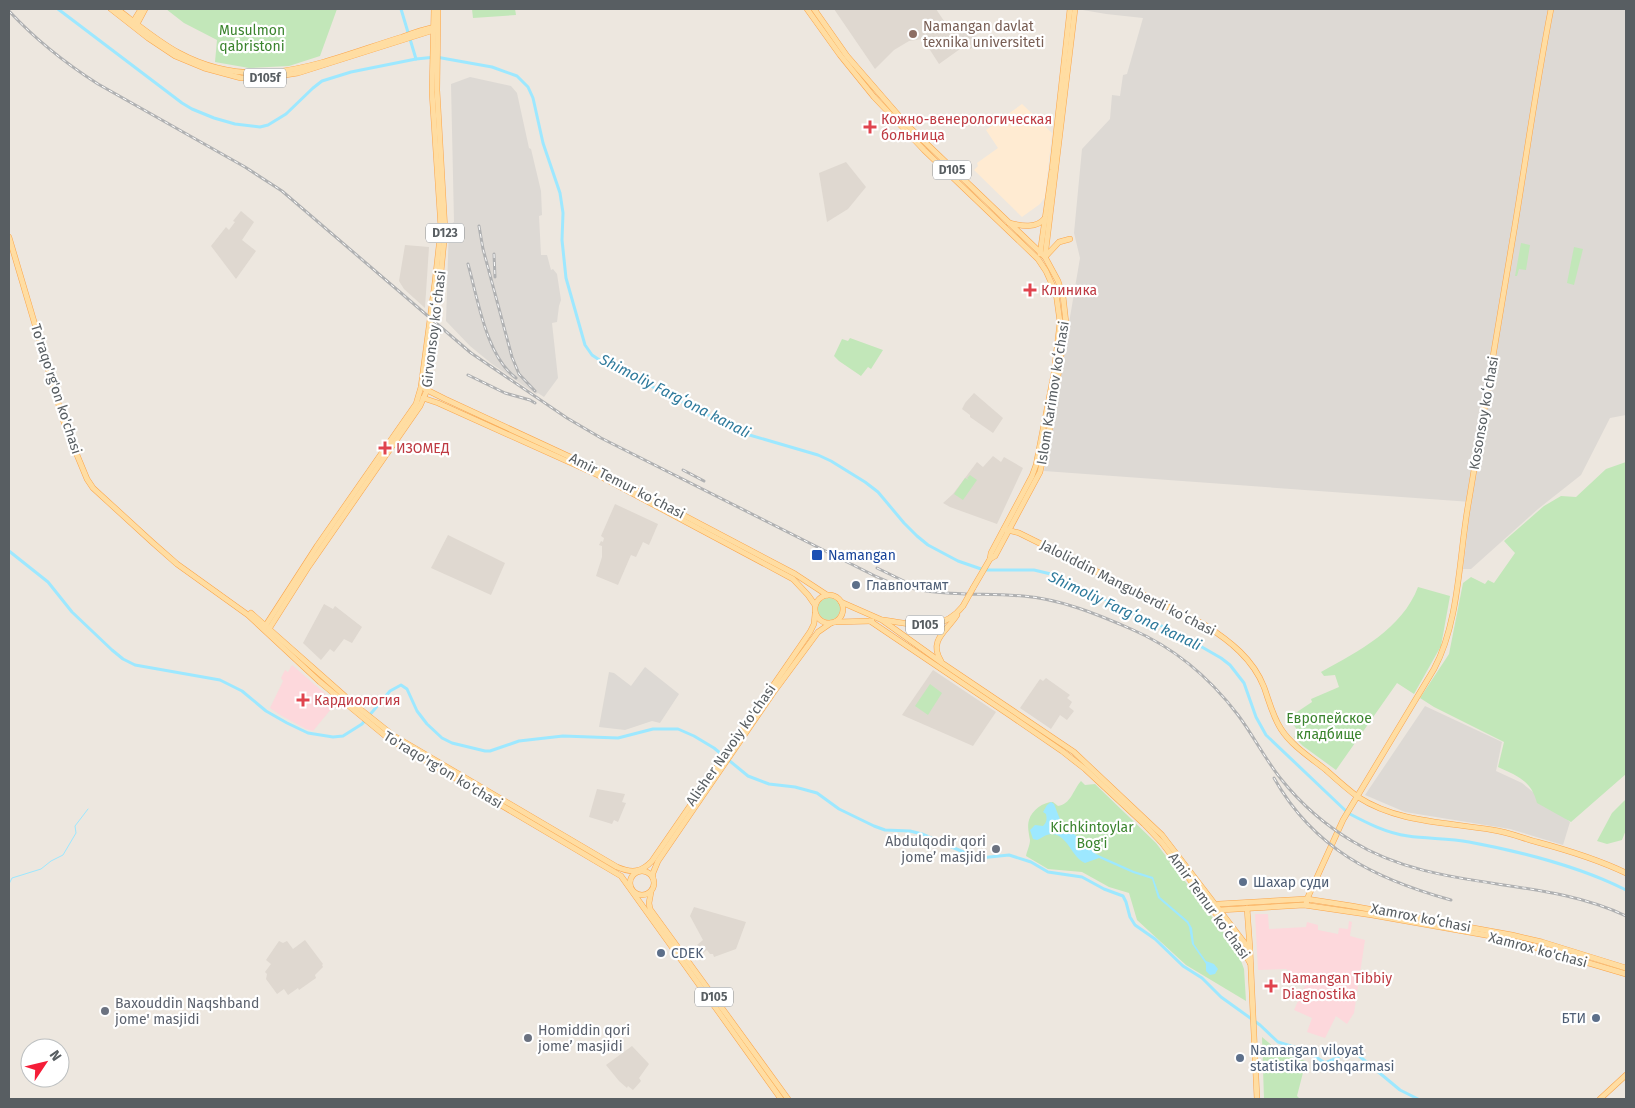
<svg xmlns="http://www.w3.org/2000/svg" width="1635" height="1108" font-family="'Fira Sans',sans-serif">
	<style>
		.commercial { fill: #ffebd2 }
		.industrial { fill: #ddd9d4 }
		.education { fill: #dfd8d0 }
		.medical { fill: #fdd8dc }
		.green { fill: #c2e7b9 }
		.water { fill: #9de8ff }
		.lines { fill: none; stroke-linecap: round; stroke-linejoin: round }
		.stream { stroke: #9de8ff; stroke-width: 1 }
		.canal { stroke: #9de8ff; stroke-width: 3 }
		.major-casing { stroke: #fba54a; stroke-width: 6 }
		.major { stroke: #ffdda2; stroke-width: 5 }
		.rail-casing { stroke: #b0b1b2; stroke-width: 3 }
		.rail { stroke: #fff; stroke-width: 1; stroke-dasharray: 4; stroke-linecap: butt }
		.major-bridge-casing { stroke: #fba54a; stroke-width: 6; stroke-linecap: butt }
		.major-bridge { stroke: #ffdda2; stroke-width: 5 }
		.education-dot { fill: #8d6e63; stroke: #fff; stroke-width: 2 }
		.health-dot { fill: #e0444e; stroke: #fff; stroke-width: 2 }
		.transit-dot { fill: #1a4fb4; stroke: #fff; stroke-width: 2 }
		.service-dot { fill: #5c6f8a; stroke: #fff; stroke-width: 2 }
		.worship-dot { fill: #6b7280; stroke: #fff; stroke-width: 2 }
		.labels { text-anchor: middle; dominant-baseline: central; stroke-width: 4.5; stroke-linejoin: round; paint-order: stroke }
		.shield { fill: #fff; stroke: #8a8e91; stroke-width: 1 }
		.shield-label { font-size: 12px; font-weight: bold; fill: #585e62 }
		.education-label { font-size: 14px; fill: #785e54; stroke: #fff; text-anchor: start }
		.park-label { font-size: 14px; fill: #3b842e; stroke: #fff }
		.health-label { font-size: 14px; fill: #be3a42; stroke: #fff; text-anchor: start }
		.street-label { font-size: 14px; fill: #585e62; stroke: #fff }
		.transit-label { font-size: 14px; fill: #164399; stroke: #fff; text-anchor: start }
		.service-label { font-size: 14px; fill: #4e5e75; stroke: #fff; text-anchor: start }
		.worship-label { font-size: 14px; fill: #5b616d; stroke: #fff; text-anchor: start }
		.water-label { font-size: 15px; font-style: italic; fill: #2e7a9c; stroke: #fff }
	</style>
	<rect width="100%" height="100%" fill="#ede7df"/>
	<polygon class="commercial" points="1022,104 1052,133 1045,197 1040,204 1022,217 974,170 978,166 977,163 998,148 986,130"/>
	<g class="industrial">
		<polygon points="1077,9 1626,9 1626,415 1610,418 1581,475 1538,509 1471,569 1463,569 1471,502 1044,471 1080,258 1074,233 1082,149 1110,119 1112,95 1120,96 1123,75 1127,74 1143,18 1106,14"/>
		<polygon points="470,77 511,86 517,93 529,148 531,149 541,191 542,215 539,216 541,255 547,255 551,270 553,269 557,274 561,300 559,306 557,322 552,323 558,378 544,397 538,393 536,394 492,364 470,346 446,321 449,225 454,222 451,84"/>
		<polygon points="645,667 679,694 660,723 652,721 625,730 599,727 609,672 614,673 631,686"/>
		<polygon points="1425,706 1502,742 1496,771 1522,783 1570,822 1563,845 1510,829 1405,812 1365,795"/>
	</g>
	<g class="education">
		<polygon points="834,9 936,9 950,30 964,21 980,42 970,49 967,44 939,64 923,39 909,41 894,50 875,69"/>
		<polygon points="846,162 866,187 848,209 827,222 819,173"/>
		<polygon points="241,211 254,222 242,240 256,251 236,279 211,246 226,227 229,230 235,222 233,221"/>
		<polygon points="405,245 429,247 425,308 404,289 399,281"/>
		<polygon points="974,393 1003,418 993,433 970,417 970,415 962,409 965,403"/>
		<polygon points="993,456 1001,462 1004,457 1023,468 997,524 950,507 943,503 953,494 977,462 983,467"/>
		<polygon points="615,504 658,524 649,545 643,542 636,557 631,555 618,585 596,576 602,557 602,546 599,545 601,541 603,542 604,538 601,536"/>
		<polygon points="448,535 505,563 491,595 431,568"/>
		<polygon points="324,604 333,609 335,606 362,627 352,643 344,639 334,652 330,649 321,660 303,643"/>
		<polygon points="933,670 996,712 973,746 902,715"/>
		<polygon points="1046,678 1070,695 1067,698 1072,702 1069,707 1074,711 1067,720 1060,715 1051,729 1020,708 1040,679 1043,681"/>
		<polygon points="597,789 625,794 622,802 626,803 618,822 614,820 612,824 589,817"/>
		<polygon points="694,907 746,922 736,949 714,957 713,954 710,954 707,950 703,953 697,945 703,940 690,916"/>
		<polygon points="305,940 323,964 322,965 323,967 315,975 316,978 299,990 298,988 288,995 284,989 277,994 266,979 267,974 265,972 271,964 266,960 279,941 283,943 287,941 293,949"/>
		<polygon points="632,1046 649,1064 639,1078 641,1081 633,1090 628,1086 627,1088 619,1081 606,1065"/>
	</g>
	<g class="medical">
		<polygon points="292,665 336,703 313,731 306,729 282,716 270,708 283,681 281,678 285,670 288,672"/>
		<polygon points="1255,914 1268,914 1269,929 1306,927 1307,922 1318,925 1318,930 1338,934 1339,928 1348,929 1349,921 1352,922 1350,936 1365,940 1354,1013 1347,1024 1336,1016 1325,1038 1307,1032 1312,1018 1294,1010 1306,983 1286,969 1258,970"/>
	</g>
	<g class="green">
		<polygon points="166,9 337,9 320,56 289,66 249,68 215,62 217,40 184,23"/>
		<polygon points="472,9 515,9 516,15 473,18"/>
		<polygon points="1521,243 1530,245 1526,270 1519,269 1517,276 1515,276"/>
		<polygon points="1574,247 1583,249 1574,285 1567,283"/>
		<polygon points="850,338 883,350 871,369 868,367 861,376 839,361 834,356 842,339 848,341"/>
		<path d="M1626,462V774L1571,822L1537,803C1531,780 1517,776 1498,767L1504,742L1434,707L1420,698L1449,654L1463,583L1471,577L1485,584L1488,580L1494,583L1515,553L1504,541L1544,506L1561,496L1576,497L1606,469Z"/>
		<polygon points="970,475 977,480 963,500 954,494 965,478 969,480 967,478"/>
		<path d="M1418,587L1450,596L1441,646L1414,694L1397,683L1336,770L1303,746L1294,737L1299,732L1288,718L1312,702L1311,699L1339,687L1335,675L1324,676L1321,672C1359,651 1402,629 1418,587Z"/>
		<circle cx="829" cy="609" r="11"/>
		<polygon points="930,684 942,693 928,715 915,706"/>
		<path d="M1081,781L1085,785L1095,784L1156,843L1237,950L1244,969L1246,1001L1186,965L1137,920L1129,893L1109,887L1082,872L1048,869L1026,856C1027,851 1030,845 1030,840C1029,834 1027,826 1029,820C1032,810 1043,802 1053,802L1058,806C1071,804 1073,790 1081,781Z"/>
		<polygon points="1626,799 1626,830 1622,840 1607,844 1597,841 1612,813"/>
		<polygon points="1262,1037 1276,1049 1306,1061 1297,1096 1300,1099 1264,1099"/>
	</g>
	<path class="water" d="M1051,802L1054,804L1061,822L1096,854L1134,871L1153,877L1160,897L1188,921L1192,928L1194,944L1206,961L1214,964L1218,969L1215,974L1210,975L1206,971V964L1192,944L1189,927L1187,923L1158,898L1152,879L1133,873L1099,858L1085,863C1072,858 1068,835 1052,834C1046,834 1042,838 1037,840L1033,839L1030,830L1035,825L1043,826C1047,822 1047,819 1046,814L1043,812L1047,805Z"/>
	<g class="lines">
		<polyline class="stream" points="9,884 12,878 41,869 51,861 63,855 76,833 75,826 88,809"/>
		<g class="canal">
			<path d="M58,9L182,103L192,109L214,118L235,124L260,127L268,125L286,114L313,88L322,81L351,72L416,59L436,57L492,67L517,76L528,87L533,98L543,143L560,193L563,213L562,240L566,278L585,345L592,355L601,361L746,434L818,455L831,461L865,482L878,492L904,523L917,536L928,545L958,561L984,570H1034L1055,575L1088,592L1181,635L1221,658L1230,665L1244,683L1256,717L1266,735L1348,813C1367,823 1386,833 1408,836C1428,839 1449,838 1469,842C1518,851 1581,867 1626,890"/>
			<polyline points="401,9 416,59"/>
			<polyline points="9,551 48,582 72,612 112,650 123,659 135,665 220,680 242,691 266,711 287,723 308,733 333,737 343,736 362,724 390,691 401,685 407,689 417,711 427,724 442,738 452,743 485,751 490,751 519,741 563,736 618,738 653,729 678,729 694,736 714,748 748,776 769,784 795,787 817,793 839,809 874,826 885,830 910,831 922,834 968,854 980,858 1009,855 1031,862 1048,872 1082,877 1104,889 1123,896 1126,902 1130,917 1135,925 1155,939 1183,966 1202,978 1221,997 1260,1025 1278,1042 1307,1051 1325,1063 1337,1058 1345,1051 1352,1050 1400,1090 1418,1099"/>
		</g>
		<g class="major-casing">
			<g id="major">
				<polyline points="111,9 148,38 175,56 204,68 241,78 266,78 298,73 434,30"/>
				<path d="M117,9C137,24 157,41 179,53C257,95 324,61 402,37C413,33 424,29 435,27"/>
				<polyline points="807,9 840,55 874,97 924,150 1038,259 1046,271 1056,293 1060,322 1054,373 1036,465 1032,476 991,553 990,559"/>
				<polyline points="814,9 847,56 906,124 1045,257 1058,281 1063,296 1066,323 1051,422 1040,472 995,556 990,559 973,588"/>
				<polyline points="133,22 141,9"/>
				<polyline points="137,24 145,9"/>
				<path d="M1009,223C1021,226 1037,229 1045,218"/>
				<polyline points="9,237 65,426 87,479 93,488 152,542 177,564 248,615 320,682 389,739 621,876 781,1099"/>
				<polyline points="1040,254 1052,170 1070,9"/>
				<polyline points="1045,257 1075,9"/>
				<polyline points="1045,257 1059,242 1070,239"/>
				<polyline points="425,389 445,399 594,468 795,574 827,595"/>
				<polyline points="423,398 438,403 598,475 793,579 808,595 815,605"/>
				<path d="M1004,529L1019,533L1205,625C1230,641 1253,659 1264,687C1269,701 1273,717 1281,729C1292,746 1311,758 1326,770C1336,779 1347,789 1358,797C1398,823 1447,822 1493,830C1508,832 1522,838 1537,842C1567,850 1597,859 1626,873"/>
				<circle cx="829" cy="609" r="14"/>
				<polyline points="841,602 882,620 942,663 1074,752 1162,835 1250,950 1257,1099"/>
				<path d="M251,613L355,705L394,736L617,867C631,873 641,873 652,861L810,632L814,624L815,614"/>
				<path d="M883,620C913,624 941,634 963,606"/>
				<polyline points="870,621 1011,716 1062,751 1085,769 1144,824 1162,843 1242,948 1250,963"/>
				<polyline points="835,622 872,621"/>
				<polyline points="264,628 317,546 416,404 421,387 435,282 441,228 432,92 434,9"/>
				<polyline points="269,629 309,566 420,406 427,390 428,371 440,282 445,231 437,90 438,9"/>
				<path d="M941,661C928,640 947,631 957,615"/>
				<circle cx="642" cy="883" r="12"/>
				<polyline points="653,878 653,873 658,861 773,693 818,632 831,623"/>
				<polyline points="651,892 649,903 650,909 788,1099"/>
				<path d="M1306,905L1307,899L1343,820L1434,669C1460,621 1459,553 1469,500C1485,408 1500,316 1515,225C1527,152 1537,80 1551,9"/>
				<polyline points="1215,906 1219,904 1307,899 1352,906 1512,935 1542,942 1626,968"/>
				<polyline points="1247,908 1250,949"/>
				<polyline points="1220,910 1304,905 1372,915 1491,936 1524,944 1626,974"/>
				<polyline points="1600,1099 1626,1075"/>
			</g>
		</g>
		<use href="#major" class="major"/>
		<g class="rail-casing">
			<g id="rail">
				<path d="M9,11C36,40 65,63 98,84L245,167L282,191L471,353L567,418L601,438L875,576C922,599 973,592 1023,596C1060,599 1097,614 1131,629C1173,647 1210,678 1238,715C1253,735 1265,759 1281,779C1301,804 1325,825 1352,841C1436,893 1540,875 1626,916"/>
				<polyline points="479,226 483,249 512,357 519,374 535,391"/>
				<polyline points="494,254 495,277"/>
				<path d="M468,264C478,299 486,356 516,378"/>
				<polyline points="468,375 505,393 530,400 535,403"/>
				<polyline points="683,470 704,481"/>
				<polyline points="877,568 908,583"/>
				<path d="M1274,778C1314,849 1375,879 1451,900"/>
			</g>
		</g>
		<use href="#rail" class="rail"/>
		<g class="major-bridge-casing">
			<polyline id="major-bridge" points="963,606 973,588"/>
		</g>
		<use href="#major-bridge" class="major-bridge"/>
	</g>
	<circle class="education-dot" cx="913" cy="34" r="5"/>
	<g class="health-dot">
		<path d="M867.5 119.5h5v5h5v5h-5v5h-5v-5h-5v-5h5z"/>
		<path d="M1027.5 282.5h5v5h5v5h-5v5h-5v-5h-5v-5h5z"/>
		<path d="M382.5 440.5h5v5h5v5h-5v5h-5v-5h-5v-5h5z"/>
		<path d="M300.5 692.5h5v5h5v5h-5v5h-5v-5h-5v-5h5z"/>
		<path d="M1268.5 978.5h5v5h5v5h-5v5h-5v-5h-5v-5h5z"/>
	</g>
	<rect class="transit-dot" x="811" y="549" width="12" height="12" rx="2.5"/>
	<g class="service-dot">
		<circle cx="856" cy="585" r="5"/>
		<circle cx="1243" cy="882" r="5"/>
		<circle cx="661" cy="953" r="5"/>
		<circle cx="1596" cy="1018" r="5"/>
		<circle cx="1240" cy="1058" r="5"/>
	</g>
	<g class="worship-dot">
		<circle cx="996" cy="849" r="5"/>
		<circle cx="105" cy="1011" r="5"/>
		<circle cx="528" cy="1038" r="5"/>
	</g>
	<g class="labels">
		<g class="shield">
			<rect x="244" y="68.5" width="42" height="19" rx="4"/>
			<rect x="933" y="160.5" width="38" height="19" rx="4"/>
			<rect x="426" y="223.5" width="38" height="19" rx="4"/>
			<rect x="906" y="615.5" width="38" height="19" rx="4"/>
			<rect x="695" y="987.5" width="38" height="19" rx="4"/>
		</g>
		<g class="shield-label">
			<text x="265" y="78">D105f</text>
			<text x="952" y="170">D105</text>
			<text x="445" y="233">D123</text>
			<text x="925" y="625">D105</text>
			<text x="714" y="997">D105</text>
		</g>
		<g class="education-label">
			<text x="923" y="26">Namangan davlat<tspan x="923" dy="16">texnika universiteti</tspan></text>
		</g>
		<g class="park-label">
			<text x="252" y="30">Musulmon<tspan x="252" dy="16">qabristoni</tspan></text>
			<text x="1329" y="718">Европейское<tspan x="1329" dy="16">кладбище</tspan></text>
			<text x="1092" y="827">Kichkintoylar<tspan x="1092" dy="16">Bog'i</tspan></text>
		</g>
		<g class="health-label">
			<text x="881" y="119">Кожно-венерологическая<tspan x="881" dy="16">больница</tspan></text>
			<text x="1041" y="290">Клиника</text>
			<text x="396" y="448">ИЗОМЕД</text>
			<text x="314" y="700">Кардиология</text>
			<text x="1282" y="978">Namangan Tibbiy<tspan x="1282" dy="16">Diagnostika</tspan></text>
		</g>
		<g class="street-label">
			<text transform="translate(434 329) rotate(-83)">Girvonsoy koʻchasi</text>
			<text transform="translate(56 389) rotate(72)">To'raqo'rg'on ko'chasi</text>
			<text transform="translate(1053 393) rotate(-81)">Islom Karimov koʻchasi</text>
			<text transform="translate(1484 413) rotate(-80)">Kosonsoy koʻchasi</text>
			<text transform="translate(627 486) rotate(27)">Amir Temur koʻchasi</text>
			<text transform="translate(1128 588) rotate(27)">Jaloliddin Manguberdi koʻchasi</text>
			<text transform="translate(731 745) rotate(-55)">Alisher Navoiy ko'chasi</text>
			<text transform="translate(443 770) rotate(31)">To'raqo'rg'on ko'chasi</text>
			<text transform="translate(1209 906) rotate(54)">Amir Temur koʻchasi</text>
			<text transform="translate(1421 918) rotate(11)">Xamrox koʻchasi</text>
			<text transform="translate(1538 950) rotate(15)">Xamrox ko'chasi</text>
		</g>
		<g class="transit-label">
			<text x="828" y="555">Namangan</text>
		</g>
		<g class="service-label">
			<text x="866" y="585">Главпочтамт</text>
			<text x="1253" y="882">Шахар суди</text>
			<text x="671" y="953">CDEK</text>
			<text x="1586" y="1018" text-anchor="end">БТИ</text>
			<text x="1250" y="1050">Namangan viloyat<tspan x="1250" dy="16">statistika boshqarmasi</tspan></text>
		</g>
		<g class="worship-label">
			<text x="986" y="841" text-anchor="end">Abdulqodir qori<tspan x="986" dy="16">jome’ masjidi</tspan></text>
			<text x="115" y="1003">Baxouddin Naqshband<tspan x="115" dy="16">jome' masjidi</tspan></text>
			<text x="538" y="1030">Homiddin qori<tspan x="538" dy="16">jome’ masjidi</tspan></text>
		</g>
		<g class="water-label">
			<text transform="translate(675 396) rotate(27)">Shimoliy Fargʻona kanali</text>
			<text transform="translate(1125 611) rotate(25)">Shimoliy Fargʻona kanali</text>
		</g>
	</g>
	<rect width="1635" height="1108" fill="none" stroke="#585e62" stroke-width="20"/>
	<g transform="translate(45 1063) rotate(55)"><circle r="24" fill="#ffffff" stroke="#bcbfc0"/>
	<path d="M0-4L9 19L0 12L-9 19Z" fill="#f51d38"/>
	<text y="-8" font-size="14" font-weight="bold" text-anchor="middle" fill="#585e62">N</text>
	</g>
</svg>
